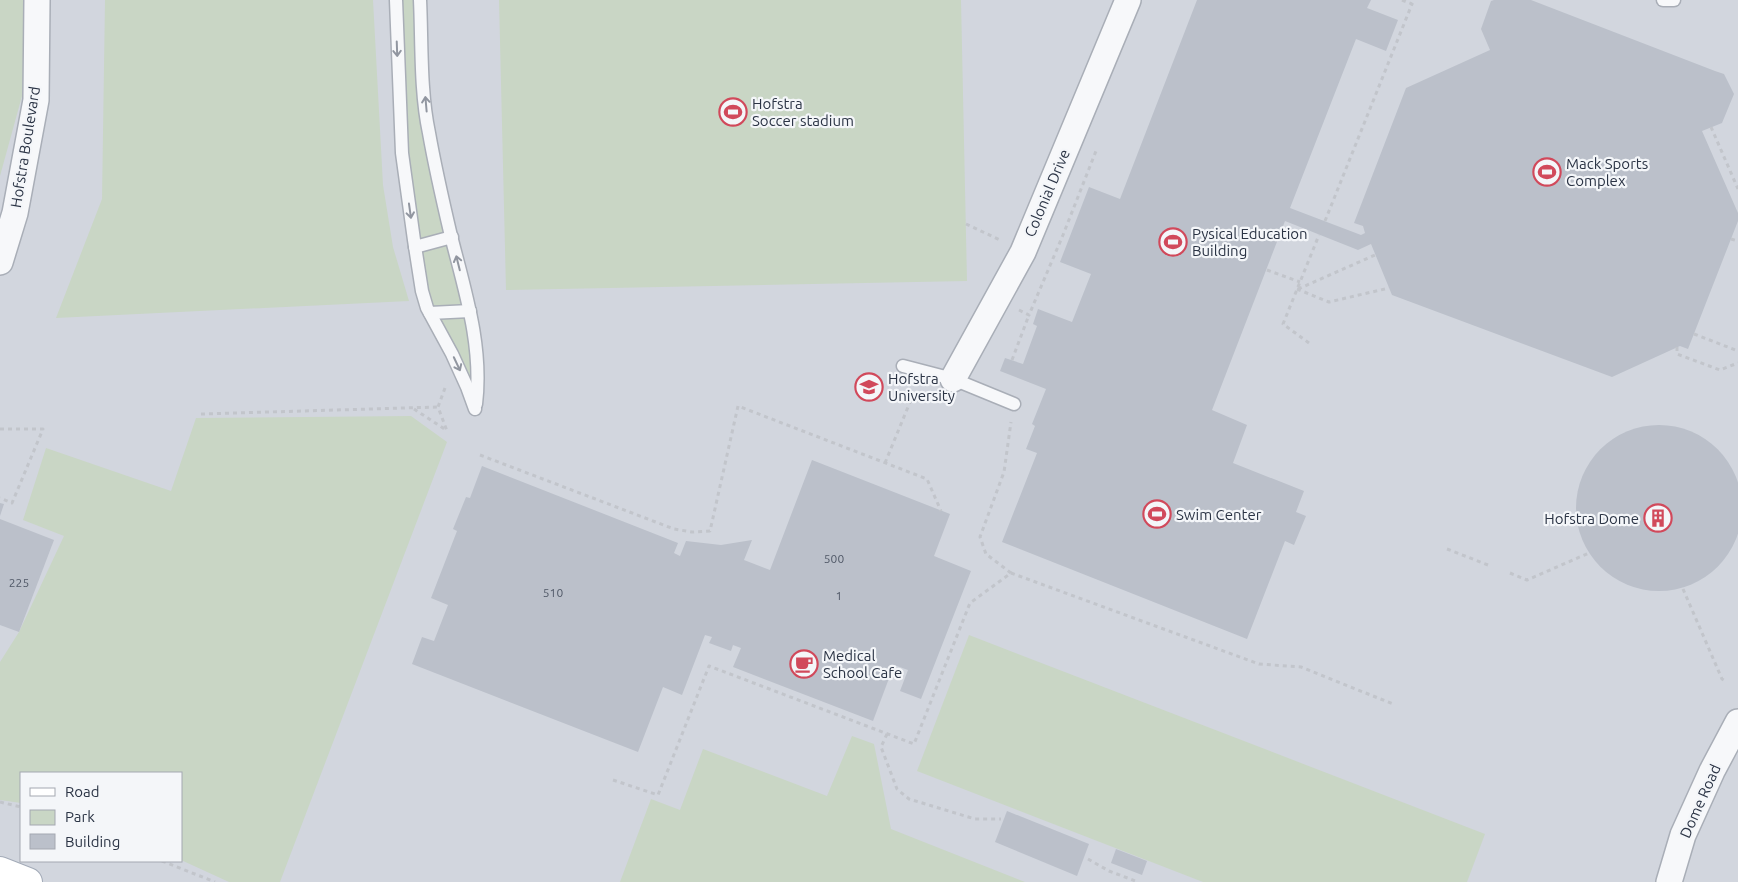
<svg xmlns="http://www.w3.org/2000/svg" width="1738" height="882" font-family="Ubuntu,sans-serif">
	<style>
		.built { fill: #d2d6de; fill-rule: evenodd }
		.green { fill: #c9d6c5 }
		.building { fill: #bbc0ca }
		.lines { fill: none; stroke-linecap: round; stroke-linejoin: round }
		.service-casing { stroke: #a9aeb7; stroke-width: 15 }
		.minor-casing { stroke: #a9aeb7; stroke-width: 28 }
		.primary-casing { stroke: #a3abb8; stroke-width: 30 }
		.path { stroke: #c2c5cb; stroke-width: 3; stroke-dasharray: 4 4; stroke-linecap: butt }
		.service { stroke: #f7f8fa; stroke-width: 12 }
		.minor { stroke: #f7f8fa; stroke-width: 25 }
		.primary { stroke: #fff; stroke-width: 28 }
		.oneway { stroke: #9196a0 }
		.labels { text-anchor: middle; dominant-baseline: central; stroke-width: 4.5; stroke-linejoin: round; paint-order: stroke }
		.number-label { font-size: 12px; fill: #4f5766 }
		.poi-label { font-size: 15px; fill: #2b3445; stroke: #f4f6f9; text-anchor: start }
		.street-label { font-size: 15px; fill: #2b3445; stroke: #f4f6f9 }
	</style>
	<rect width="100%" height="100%" fill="#e4e7ec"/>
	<path class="built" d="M0,0H1738V882H0ZM21,773H181V861H21Z"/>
	<g class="green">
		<polygon points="0,0 27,0 22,96 0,176"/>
		<polygon points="105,0 373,0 383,185 393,247 409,301 56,318 102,199"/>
		<polygon points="396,0 420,0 423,78 470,310 477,393 435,324 414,240"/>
		<polygon points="499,0 961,0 967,281 506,290"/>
		<polygon points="411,416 447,442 280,882 229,882 181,860 181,773 21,773 21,803 0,800 0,662 19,632 64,536 23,520 46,448 171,491 196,418"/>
		<polygon points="969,635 1485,834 1467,882 1203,882 917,771"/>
		<polygon points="852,736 874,744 891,829 1025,882 620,882 651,799 680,810 703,749 827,796"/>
	</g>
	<g class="building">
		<polygon points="1197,0 1371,0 1367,8 1398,20 1386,51 1356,39 1290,208 1361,235 1365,233 1363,226 1354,223 1406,88 1490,50 1481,29 1491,1 1494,0 1531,0 1715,71 1724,74 1734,94 1722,123 1702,131 1738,213 1738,221 1688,349 1680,346 1612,377 1392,295 1371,244 1358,250 1285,221 1212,410 1247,425 1233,463 1304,491 1296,512 1306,516 1294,545 1285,541 1247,639 1002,542 1037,453 1026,449 1035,426 1032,424 1046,389 1000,371 1005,358 1023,364 1037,326 1033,324 1038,309 1072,322 1091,274 1060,262 1089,187 1120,199"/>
		<circle cx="1659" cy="508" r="83"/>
		<polygon points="812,460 950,514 934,556 971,571 921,699 900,691 908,670 894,665 873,721 733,667 741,648 733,645 731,651 709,643 712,637 705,635 682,695 663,687 638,752 412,664 422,637 434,641 448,605 431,598 457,531 453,529 466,497 470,498 482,466 678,543 674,553 680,556 686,541 721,545 752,540 744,560 770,570"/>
		<polygon points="0,503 4,504 0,516"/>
		<polygon points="0,519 54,540 19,632 0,625"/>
		<polygon points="1007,811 1089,844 1077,876 995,842"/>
		<polygon points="1116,849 1147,861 1142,875 1111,863"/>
	</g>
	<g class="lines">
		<g class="service-casing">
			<g id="service">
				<polyline points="396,0 402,153 414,240 422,291 427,308 452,354 467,387 475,409"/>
				<path d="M420,0C422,42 420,91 429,133C435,167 443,202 451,236C465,291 483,347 476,404"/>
				<polyline points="1663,0 1674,0"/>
				<polyline points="415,247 452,237"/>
				<polyline points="430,313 470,311"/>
				<polyline points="903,366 953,379 1014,404"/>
			</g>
		</g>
		<g class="minor-casing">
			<g id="minor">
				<polyline points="0,262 15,213 36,100 37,0"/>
				<polyline points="953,379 1023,252 1128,0"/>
				<polyline points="1669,882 1683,835 1712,771 1738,722"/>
			</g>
		</g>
		<g class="primary-casing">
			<polyline id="primary" points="0,871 28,882"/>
		</g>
		<g class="path">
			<polyline points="1402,0 1412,4 1413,0"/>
			<polyline points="1711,127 1738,189"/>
			<polyline points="1325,221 1412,4"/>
			<polyline points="966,224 1000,240"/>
			<polyline points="1731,239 1738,241"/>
			<polyline points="1267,270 1300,282"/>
			<polyline points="1297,289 1329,302 1389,288"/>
			<polyline points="1298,289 1375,255"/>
			<polyline points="1019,310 1029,315 1063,235 1096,151"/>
			<polyline points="1694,334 1738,351"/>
			<polyline points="1309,343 1283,324 1319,235"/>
			<polyline points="1677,347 1677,354 1720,370 1738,363"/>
			<polyline points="1012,360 1029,315"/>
			<polyline points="445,388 438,407 447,431"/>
			<polyline points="414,409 446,430"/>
			<polyline points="201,414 438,407"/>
			<polyline points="0,429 43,429 12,503 0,498"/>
			<polyline points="480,455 674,529 692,532 710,531 738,406 927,479 941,511"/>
			<polyline points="885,463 915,390"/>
			<polyline points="1447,549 1488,565"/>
			<polyline points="1011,573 986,554 980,537 1004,472 1011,422"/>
			<polyline points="1510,573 1527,580 1589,553"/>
			<polyline points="1683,589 1722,679 1727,682"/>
			<polyline points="887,734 881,747 897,789 909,799 975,819 1001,819"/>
			<polyline points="613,780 658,795 709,666 914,744 970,603 1011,573 1259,664 1301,667 1393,704"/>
			<polyline points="0,802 21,807"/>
			<polyline points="1088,859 1109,871 1138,882"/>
			<polyline points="162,861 215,882"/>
		</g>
		<use href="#service" class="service"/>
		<use href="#minor" class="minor"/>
		<use href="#primary" class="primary"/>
	</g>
	<defs><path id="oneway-shaft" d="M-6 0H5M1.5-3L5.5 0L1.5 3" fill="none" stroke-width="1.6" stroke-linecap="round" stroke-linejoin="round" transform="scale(1.25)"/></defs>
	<g class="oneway">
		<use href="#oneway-shaft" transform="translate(397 49) rotate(88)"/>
		<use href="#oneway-shaft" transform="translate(426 104) rotate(-95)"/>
		<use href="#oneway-shaft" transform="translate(410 211) rotate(82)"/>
		<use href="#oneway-shaft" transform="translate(458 263) rotate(-104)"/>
		<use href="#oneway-shaft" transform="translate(457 364) rotate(65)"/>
	</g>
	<defs>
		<g id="stadium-ring" transform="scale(1.4375)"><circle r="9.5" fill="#f4f6f9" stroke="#d1495b" stroke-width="1.5"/><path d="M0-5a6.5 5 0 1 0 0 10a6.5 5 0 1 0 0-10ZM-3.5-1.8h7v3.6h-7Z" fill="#d1495b"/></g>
		<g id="university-ring" transform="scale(1.4375)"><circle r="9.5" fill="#f4f6f9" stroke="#d1495b" stroke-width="1.5"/><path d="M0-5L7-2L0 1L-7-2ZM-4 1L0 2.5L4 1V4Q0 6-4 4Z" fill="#d1495b"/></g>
		<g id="building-ring" transform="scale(1.4375)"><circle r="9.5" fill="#f4f6f9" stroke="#d1495b" stroke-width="1.5"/><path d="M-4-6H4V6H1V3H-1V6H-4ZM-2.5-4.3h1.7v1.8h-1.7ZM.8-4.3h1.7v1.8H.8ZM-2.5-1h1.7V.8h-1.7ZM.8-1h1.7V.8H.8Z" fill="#d1495b"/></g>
		<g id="cafe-ring" transform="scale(1.4375)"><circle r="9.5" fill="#f4f6f9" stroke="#d1495b" stroke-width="1.5"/><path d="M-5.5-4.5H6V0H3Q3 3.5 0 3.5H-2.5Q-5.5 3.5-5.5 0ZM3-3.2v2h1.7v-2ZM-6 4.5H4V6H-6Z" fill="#d1495b"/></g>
	</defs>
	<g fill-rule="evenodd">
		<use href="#stadium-ring" x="733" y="112"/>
		<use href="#stadium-ring" x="1547" y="172"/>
		<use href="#stadium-ring" x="1173" y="242"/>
		<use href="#university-ring" x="869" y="387"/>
		<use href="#stadium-ring" x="1157" y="514"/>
		<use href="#building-ring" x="1658" y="518"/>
		<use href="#cafe-ring" x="804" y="664"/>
	</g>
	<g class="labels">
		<g class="number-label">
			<text x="834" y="558">500</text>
			<text x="19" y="582">225</text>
			<text x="553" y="592">510</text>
			<text x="839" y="595">1</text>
		</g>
		<g class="poi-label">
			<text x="752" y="103">Hofstra<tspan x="752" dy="17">Soccer stadium</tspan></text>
			<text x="1566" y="163">Mack Sports<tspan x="1566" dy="17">Complex</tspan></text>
			<text x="1192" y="233">Pysical Education<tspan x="1192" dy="17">Building</tspan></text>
			<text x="888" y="378">Hofstra<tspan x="888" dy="17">University</tspan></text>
			<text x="1176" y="514">Swim Center</text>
			<text x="1639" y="518" text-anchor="end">Hofstra Dome</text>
			<text x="823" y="655">Medical<tspan x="823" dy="17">School Cafe</tspan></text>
		</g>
		<g class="street-label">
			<text transform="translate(25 147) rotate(-81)">Hofstra Boulevard</text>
			<text transform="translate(1047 193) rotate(-67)">Colonial Drive</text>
			<text transform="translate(1700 801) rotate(-66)">Dome Road</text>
		</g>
	</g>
	<rect x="20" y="772" width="162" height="90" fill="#f4f6f9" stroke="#a4a8b1"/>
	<rect x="30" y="788" width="25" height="8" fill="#ffffff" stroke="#a4a8b1"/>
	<text x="65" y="797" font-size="15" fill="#2b3445">Road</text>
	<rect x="30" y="810" width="25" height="15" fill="#c9d6c5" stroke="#a4a8b1"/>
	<text x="65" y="822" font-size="15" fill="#2b3445">Park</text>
	<rect x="30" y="834" width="25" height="15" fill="#bbc0ca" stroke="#a4a8b1"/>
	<text x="65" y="847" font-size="15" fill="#2b3445">Building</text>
</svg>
